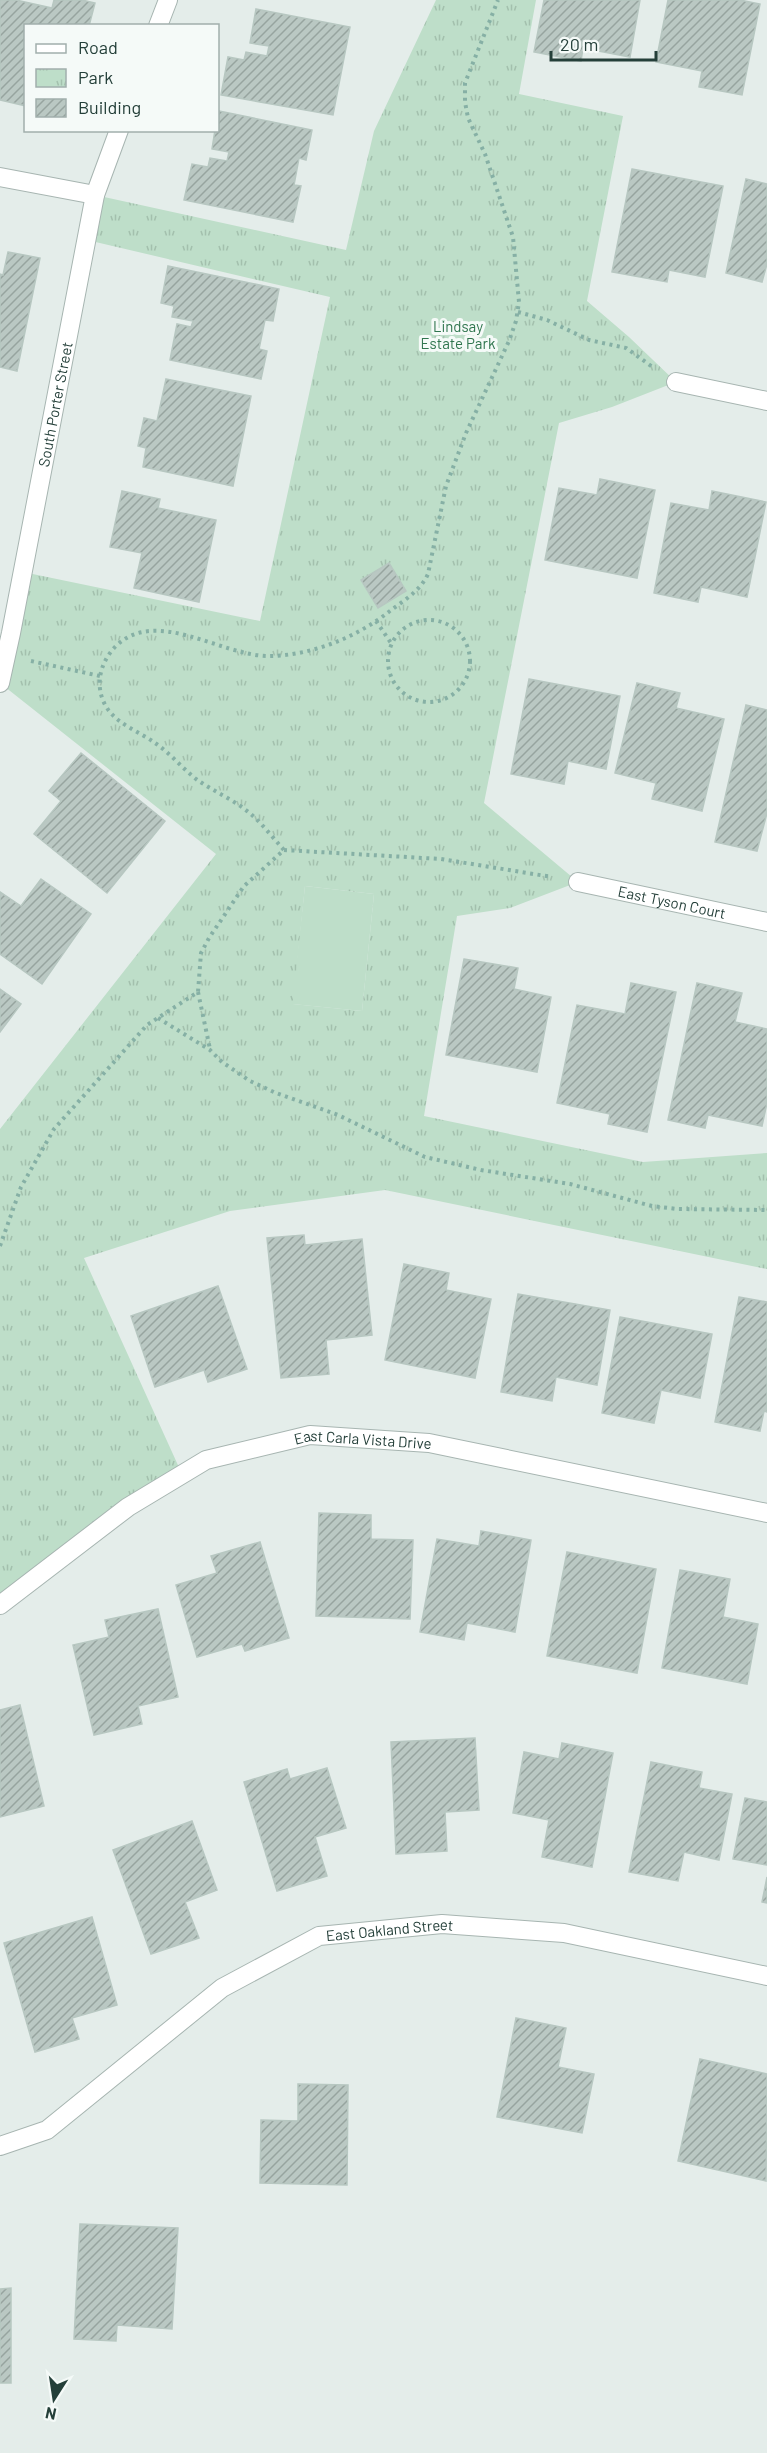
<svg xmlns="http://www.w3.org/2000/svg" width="767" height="2453" font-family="Barlow,sans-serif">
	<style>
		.grass { fill: #bedec9 }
		.park { fill: url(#park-tufts); fill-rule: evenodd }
		.building { fill: url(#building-hatch); stroke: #b7c7c1; stroke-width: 1.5 }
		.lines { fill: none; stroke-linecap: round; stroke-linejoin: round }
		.minor-casing { stroke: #a7b5b1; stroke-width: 20 }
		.path { stroke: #86b0a5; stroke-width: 4; stroke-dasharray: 3 4.5; stroke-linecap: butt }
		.minor { stroke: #fff; stroke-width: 18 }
		.labels { text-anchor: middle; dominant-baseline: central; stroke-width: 6; stroke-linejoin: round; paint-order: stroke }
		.park-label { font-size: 15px; fill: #2f754e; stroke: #f5faf8 }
		.street-label { font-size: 15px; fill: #243f39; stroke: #f5faf8 }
	</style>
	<defs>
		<pattern id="park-tufts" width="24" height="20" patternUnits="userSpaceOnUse" patternTransform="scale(1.5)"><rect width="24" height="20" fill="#bedec9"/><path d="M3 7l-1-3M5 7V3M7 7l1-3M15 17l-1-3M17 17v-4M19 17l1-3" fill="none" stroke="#a3c0ad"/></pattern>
		<pattern id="building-hatch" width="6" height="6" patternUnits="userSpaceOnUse" patternTransform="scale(1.5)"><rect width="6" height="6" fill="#bac8c3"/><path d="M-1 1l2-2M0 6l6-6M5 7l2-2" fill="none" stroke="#97a49f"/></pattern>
	</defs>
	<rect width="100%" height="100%" fill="#e4edea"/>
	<polygon class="grass" points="305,886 374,894 362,1011 292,1004"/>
	<path class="park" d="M436,0H536L519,94L623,116L587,301L629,337L676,382L612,407L559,423L484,803L578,882L510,908L457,916L424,1116L643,1162L767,1153V1269L385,1190L230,1211L84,1258L182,1474L0,1607V1129L216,854L0,683L23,572L260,621L330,297L87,240L95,195L346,250L374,131ZM389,564L406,591L378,608L361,581ZM305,886L374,894L362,1011L293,1004Z"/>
	<g class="building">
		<polygon points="0,0 16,0 52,8 54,0 82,0 95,3 89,26 26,26 26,106 0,100"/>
		<polygon points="544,0 640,0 630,57 583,48 581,61 534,52"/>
		<polygon points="668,0 740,0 760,4 742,95 699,87 702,71 656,62"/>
		<polygon points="256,9 350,27 333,115 221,95 228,57 244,60 246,52 267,56 269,46 250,43"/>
		<polygon points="219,111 312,130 306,160 299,158 294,185 301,186 293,222 184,200 192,164 208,167 210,158 227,161 229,152 212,149 215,130 218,130"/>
		<polygon points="632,169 723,186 705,277 669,270 667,282 612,272"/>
		<polygon points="746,179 767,184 767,264 762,282 726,273"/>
		<polygon points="8,252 40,258 17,371 0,367 0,274 3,275"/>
		<polygon points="168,266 279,289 273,321 265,320 259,349 267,351 261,379 170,360 177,324 191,327 193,321 172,317 174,306 161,303"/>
		<polygon points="166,379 251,396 233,486 143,467 146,448 138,446 144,418 157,421"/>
		<polygon points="600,479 655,490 637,578 545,560 559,488 597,495"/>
		<polygon points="122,491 160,499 158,508 216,520 199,602 134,588 142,553 110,547"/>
		<polygon points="712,491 766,502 747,597 701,587 698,602 654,593 671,503 709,510"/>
		<polygon points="389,563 406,591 378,608 361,580"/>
		<polygon points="529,679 620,696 606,769 568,761 564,784 511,774"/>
		<polygon points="637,683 680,693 676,708 724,719 702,811 652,799 656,783 615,773"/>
		<polygon points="746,705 767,710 767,813 757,851 715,842"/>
		<polygon points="81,753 165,821 107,893 34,834 61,801 49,791"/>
		<polygon points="41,879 91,914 42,984 0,954 0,892 21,906"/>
		<polygon points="464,959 518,968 514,989 551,997 537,1072 446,1055"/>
		<polygon points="631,983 676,992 647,1132 608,1124 610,1114 557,1103 577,1005 625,1014"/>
		<polygon points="697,983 742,993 735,1022 767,1029 767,1103 762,1126 708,1115 705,1128 668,1120"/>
		<polygon points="0,989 21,1004 0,1032"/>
		<polygon points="304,1235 305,1245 362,1239 372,1335 326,1340 329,1374 281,1378 267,1238"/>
		<polygon points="404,1264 449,1273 446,1290 491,1299 475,1378 385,1360"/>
		<polygon points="218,1286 247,1369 208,1382 204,1370 155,1387 131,1316"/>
		<polygon points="518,1294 610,1310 597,1385 556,1377 552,1401 501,1392"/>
		<polygon points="739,1297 767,1302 767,1412 764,1411 760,1431 715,1422"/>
		<polygon points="620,1317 712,1334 700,1398 661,1390 654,1423 602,1413"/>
		<polygon points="319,1513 371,1515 371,1539 413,1540 410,1619 316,1616"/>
		<polygon points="481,1531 531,1540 515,1632 467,1623 464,1640 420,1632 437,1539 479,1546"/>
		<polygon points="260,1542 289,1638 245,1651 242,1644 197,1657 176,1585 217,1573 211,1556"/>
		<polygon points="567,1552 656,1569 637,1673 547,1656"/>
		<polygon points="680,1570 730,1579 723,1617 758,1624 747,1684 662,1668"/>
		<polygon points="158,1609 178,1697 138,1706 142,1724 94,1735 73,1645 109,1637 105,1620"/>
		<polygon points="20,1705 44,1806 0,1817 0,1710"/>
		<polygon points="475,1738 479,1810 445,1812 447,1851 396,1854 391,1742"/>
		<polygon points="562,1743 613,1753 592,1867 542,1857 549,1820 513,1813 524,1752 559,1759"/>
		<polygon points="651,1762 702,1772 699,1788 732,1794 719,1860 684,1852 678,1881 629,1872"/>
		<polygon points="327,1768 346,1828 315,1837 327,1876 277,1891 244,1782 287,1769 290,1779"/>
		<polygon points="745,1798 767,1802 767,1865 733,1859"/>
		<polygon points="192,1821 217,1890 185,1902 199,1938 151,1954 113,1850"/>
		<polygon points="767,1877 767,1903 762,1902"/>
		<polygon points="92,1917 117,2005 72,2018 79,2039 35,2052 4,1943"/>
		<polygon points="516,2018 566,2028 558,2067 594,2074 582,2133 497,2117"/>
		<polygon points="700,2059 767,2074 766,2181 678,2161"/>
		<polygon points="298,2084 348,2085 347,2185 260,2183 261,2120 298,2121"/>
		<polygon points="80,2224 178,2228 172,2329 117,2325 116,2341 74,2339"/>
		<polygon points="11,2288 11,2383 0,2383 0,2289"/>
	</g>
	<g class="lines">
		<g class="minor-casing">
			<g id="minor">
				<polyline points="158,26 168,0"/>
				<polyline points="0,177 95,195"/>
				<polyline points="676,382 767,401"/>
				<path id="s1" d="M0,683L11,633L95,195L119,130"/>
				<path id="s2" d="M578,882L767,922"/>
				<path id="s3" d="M0,1605L128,1507L206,1460L310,1435L429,1443L767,1513"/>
				<path id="s4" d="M0,2146L47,2130L222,1988L319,1936L442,1924L564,1933L767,1976"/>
			</g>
		</g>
		<g class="path">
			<polyline points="518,312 547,320 589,340 626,348 654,368"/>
			<circle cx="429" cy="661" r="41"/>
			<polyline points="376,621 391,643"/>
			<polyline points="31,661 100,676"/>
			<polyline points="284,850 441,859 552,877"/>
			<polyline points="198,992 210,1049"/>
			<polyline points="158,1018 210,1050 222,1062 250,1081 276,1093 338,1115 425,1157 481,1170 570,1184 652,1206 677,1209 767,1210"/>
			<path d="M0,1246L21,1187L54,1129L147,1025L198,992L201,953L209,938L244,886L284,850C274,839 264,826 253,816C237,801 214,792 196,779C182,768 170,753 155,743C140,732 117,724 107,708C94,688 99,663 116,646C156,607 220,655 267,656C309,656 353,639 386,614C401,602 420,592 428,574L446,486L466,433L509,341L516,321L519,302L513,237L485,154L468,118L465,102V83L498,0"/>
		</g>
		<use href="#minor" class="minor"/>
	</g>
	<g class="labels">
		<g class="park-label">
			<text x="458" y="326">Lindsay<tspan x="458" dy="17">Estate Park</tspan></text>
		</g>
		<g class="street-label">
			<text stroke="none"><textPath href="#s1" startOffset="284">South Porter Street</textPath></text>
			<text stroke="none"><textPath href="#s2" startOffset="96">East Tyson Court</textPath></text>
			<text stroke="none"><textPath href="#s3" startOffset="412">East Carla Vista Drive</textPath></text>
			<text stroke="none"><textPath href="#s4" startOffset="456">East Oakland Street</textPath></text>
		</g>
	</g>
	<rect x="24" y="24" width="195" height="108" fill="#f5faf8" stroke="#a1afac" stroke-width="1.5"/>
	<rect x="36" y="44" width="30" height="9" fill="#ffffff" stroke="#a1afac" stroke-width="1.5"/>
	<text x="78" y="54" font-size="18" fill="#243f39">Road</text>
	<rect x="36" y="69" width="30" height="18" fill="url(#park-tufts)" stroke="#a1afac" stroke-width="1.5"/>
	<text x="78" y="84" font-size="18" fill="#243f39">Park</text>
	<rect x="36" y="99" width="30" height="18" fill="url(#building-hatch)" stroke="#a1afac" stroke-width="1.5"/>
	<text x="78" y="114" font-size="18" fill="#243f39">Building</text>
	<g transform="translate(54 2399) rotate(192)" stroke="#f5faf8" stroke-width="4.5" paint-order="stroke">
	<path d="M0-4.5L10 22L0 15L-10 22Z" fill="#243f39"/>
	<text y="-9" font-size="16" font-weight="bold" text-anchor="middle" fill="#243f39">N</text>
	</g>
	<path d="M551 51v9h105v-9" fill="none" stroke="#243f39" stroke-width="3"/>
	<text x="560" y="51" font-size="18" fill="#243f39" stroke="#f5faf8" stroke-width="4.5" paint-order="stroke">20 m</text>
</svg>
